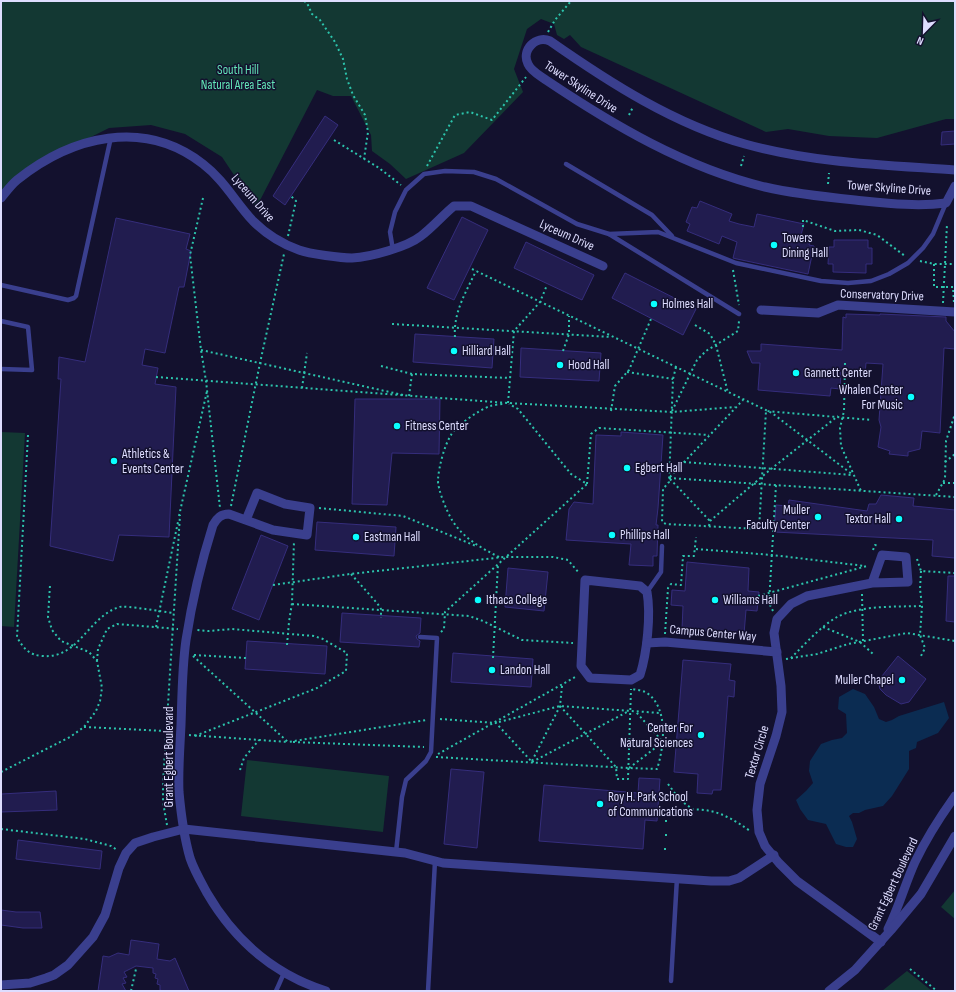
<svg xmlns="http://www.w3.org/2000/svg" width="956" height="992" font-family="'Sofia Sans Condensed',sans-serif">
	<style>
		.green { fill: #133833 }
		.water { fill: #0b2c52 }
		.building { fill: #211c4f; stroke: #352d7c }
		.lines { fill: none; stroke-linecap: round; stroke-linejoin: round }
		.path { stroke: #2cc4ac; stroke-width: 2; stroke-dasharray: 2 3; stroke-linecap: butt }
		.service { stroke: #3a3f8e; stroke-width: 4.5 }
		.minor { stroke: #3a3f8e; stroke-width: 9 }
		.poi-dot { fill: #09ffff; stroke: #13112e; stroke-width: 1.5 }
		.labels { text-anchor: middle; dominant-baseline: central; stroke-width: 3; stroke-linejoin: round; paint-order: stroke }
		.park-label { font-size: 13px; fill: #63e6b8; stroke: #13112e }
		.street-label { font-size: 13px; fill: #deddff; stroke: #13112e }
		.poi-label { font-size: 13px; fill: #deddff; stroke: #13112e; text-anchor: start }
	</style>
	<rect width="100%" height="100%" fill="#13112e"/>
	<g class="green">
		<polygon points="1,1 955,1 955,119 946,119 877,138 829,136 788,129 766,132 581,47 570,35 564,39 557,35 554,24 541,19 527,29 514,69 523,92 464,153 406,179 390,164 372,151 371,135 351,96 333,96 317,90 256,208 222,157 185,134 151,125 109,128 57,154 1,198"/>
		<polygon points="1,432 25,433 14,627 1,626"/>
		<polygon points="247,760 389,776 383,832 241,816"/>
		<polygon points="955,890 955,919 941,907"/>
		<polygon points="907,971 932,991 882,991"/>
	</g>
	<polygon class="water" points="853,689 865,694 874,707 879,719 886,722 892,720 899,716 944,702 949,718 938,733 917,742 916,748 909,751 909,769 892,796 883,806 865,810 859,813 853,813 849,816 852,822 857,839 853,847 846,847 836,844 826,824 808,820 800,809 796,800 806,791 813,783 809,771 810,761 821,744 832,740 842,738 847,733 846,714 838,709 839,697"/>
	<g class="building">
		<polygon points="325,116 338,125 285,205 273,196"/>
		<polygon points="955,131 955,144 941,145 942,132"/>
		<polygon points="700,201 732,214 729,221 739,224 754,227 757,214 804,224 801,235 811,237 809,245 814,246 808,274 737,259 733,258 737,242 722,236 719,244 687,231 690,224 686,222 692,207 697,208"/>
		<polygon points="462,217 488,230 454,300 427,288"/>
		<polygon points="116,218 190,234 186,249 191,251 184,287 179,287 165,353 145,349 142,365 158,368 155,384 176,387 169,537 119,535 113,561 50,546 61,379 58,379 59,357 85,362"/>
		<polygon points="834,240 868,240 868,248 872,248 872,264 866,264 866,273 833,272 833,264 828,264 829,247 834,247"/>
		<polygon points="526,242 594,275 582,300 514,268"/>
		<polygon points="625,273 696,309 683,335 612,298"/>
		<polygon points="846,314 880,315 880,314 946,317 946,321 955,332 955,349 944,348 940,433 922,431 920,449 908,452 908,456 889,454 890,451 878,447 881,427 879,420 883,364 866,363 865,374 841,372 840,389 831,388 830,396 758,390 760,363 752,363 747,351 761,351 761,344 842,350 843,317 846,318"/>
		<polygon points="415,334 494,339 492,368 413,362"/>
		<polygon points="521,348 601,353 599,381 520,377"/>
		<polygon points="355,399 440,399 439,454 392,453 387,505 352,504"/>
		<polygon points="621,432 663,435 658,508 656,525 658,525 657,556 653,556 653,566 629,565 631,544 566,540 569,509 574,502 593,504 596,435 621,436"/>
		<polygon points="881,495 914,498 913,506 955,510 955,558 932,556 933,540 774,532 776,505 788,506 789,500 867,511 869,504 876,504"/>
		<polygon points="317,522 396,527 394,556 315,550"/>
		<polygon points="261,535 288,546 259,620 232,609"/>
		<polygon points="687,562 749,568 748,591 759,592 757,611 746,610 744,634 682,629 683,606 671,605 672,590 685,591"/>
		<polygon points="508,568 548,572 544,611 505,607"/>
		<polygon points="948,576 955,576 955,622 946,621"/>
		<polygon points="342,613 421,618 420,633 416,636 417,639 420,641 419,647 340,642"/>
		<polygon points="247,641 327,646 325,674 245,669"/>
		<polygon points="453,653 533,659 531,687 451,682"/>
		<polygon points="898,656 926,679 909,702 901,704 886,695 880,689 878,681"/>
		<polygon points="683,660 731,664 729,680 735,681 734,697 728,696 721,790 713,790 712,794 697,793 698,774 674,772"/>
		<polygon points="451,769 484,772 477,848 444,844"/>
		<polygon points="639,778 660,779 657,821 645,820 643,849 539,841 544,785 638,793"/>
		<polygon points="56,791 57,810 1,812 1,794"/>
		<polygon points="18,840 102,851 100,869 16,859"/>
		<polygon points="1,910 16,912 40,912 42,928 23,928 1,925"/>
		<polygon points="131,940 159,944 157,959 170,961 175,958 189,991 163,991 160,990 160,985 157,984 158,979 155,978 156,974 153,973 153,968 136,966 124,972 127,977 123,978 126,983 122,984 126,991 98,991 103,956 109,957 118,953 129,955"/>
	</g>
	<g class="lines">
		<g class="path">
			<polyline points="304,1 307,3 312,14 320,20 335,42 343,59 347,79 353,95 365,115 368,132 364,159"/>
			<polyline points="548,32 555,20 571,1"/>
			<polyline points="629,115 633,107"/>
			<polyline points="334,140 379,168 401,185"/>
			<polyline points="427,166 455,115 470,112 492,120 526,77"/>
			<polyline points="741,166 744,156"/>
			<polyline points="828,184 829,173"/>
			<polyline points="203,198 190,255 201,350 206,381 220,508"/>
			<polyline points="803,227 803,220 835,231 859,230 877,235 905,256"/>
			<polyline points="288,236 296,201 291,196"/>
			<polyline points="920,261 934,264 955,264"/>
			<polyline points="934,264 934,287 953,287 954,303"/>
			<polyline points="472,269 772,413 853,475"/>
			<polyline points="733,270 739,305"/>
			<polyline points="943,303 947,224"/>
			<polyline points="392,324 611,337"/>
			<polyline points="695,325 710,334 716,345 728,393"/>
			<path d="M455,337C453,313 466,292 476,271"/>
			<polyline points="201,350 403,395"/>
			<polyline points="563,351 569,334 569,316"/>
			<polyline points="845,363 844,411 840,428 841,446 861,491"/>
			<polyline points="381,366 412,374 510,378"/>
			<polyline points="676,367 673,379 669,482 663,489 662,522 666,524 759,529 766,411 872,420"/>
			<polyline points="627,372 673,379"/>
			<polyline points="156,377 508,403 672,412 735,407"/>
			<polyline points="302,388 307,353"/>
			<polyline points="409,396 412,374"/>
			<polyline points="508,403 514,331 540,302 547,285"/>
			<polyline points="611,411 615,386 629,370 651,319"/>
			<polyline points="672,411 697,360 706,351 738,331 739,321"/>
			<path d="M28,435L17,637C23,648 29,655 42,656C79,659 87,618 119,607C124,605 164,612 173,613"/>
			<polyline points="684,462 852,475"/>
			<polyline points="945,462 955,454"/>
			<polyline points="670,477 743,400"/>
			<polyline points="669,478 955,497"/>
			<polyline points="670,479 710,521"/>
			<polyline points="943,483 955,483"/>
			<polyline points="587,484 591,434 599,428 709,435"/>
			<polyline points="936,495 945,479 946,441 955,414"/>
			<polyline points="231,506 260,363 284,254"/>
			<polyline points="319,508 403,516 476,546"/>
			<polyline points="179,516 207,391"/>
			<polyline points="709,526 710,521 771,469 838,416"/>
			<polyline points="696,549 772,555 865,566"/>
			<polyline points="873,550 875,545 879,546"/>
			<path d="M499,557C481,548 463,538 452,520C447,512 437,488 438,479C439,467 444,446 451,435C457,425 479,410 490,406C494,405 500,404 505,404"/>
			<polyline points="917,559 921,571 955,573"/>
			<polyline points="921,571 920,589 922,606 920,635 925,648 921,656"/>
			<polyline points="351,574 377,603 381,609 381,618"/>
			<polyline points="273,585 350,574 504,557 553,557 568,560 579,573"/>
			<polyline points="862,594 863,641"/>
			<polyline points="758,596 867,566"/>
			<polyline points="292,604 469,616 483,621 522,640 573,643"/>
			<polyline points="773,611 769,603 776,485"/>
			<polyline points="156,627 178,522"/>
			<polyline points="823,627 860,642 873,654"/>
			<polyline points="441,632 444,629 445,612 587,484 571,474 518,409 509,404"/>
			<polyline points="665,634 668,588 671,584 681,585 683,556 694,556 696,537"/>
			<polyline points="287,645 289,622 292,603 294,541"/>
			<polyline points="194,655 246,658"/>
			<polyline points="193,656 288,742 426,720"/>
			<polyline points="493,658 498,564"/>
			<path d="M791,658C805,644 820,627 837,617C860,605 896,607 922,606"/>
			<polyline points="786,659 817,654 848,644 907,633 955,641"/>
			<polyline points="97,661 98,649 107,629 117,624 178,629"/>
			<polyline points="562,686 560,706 616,767 617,779 628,779 631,689"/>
			<polyline points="440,719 496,723 532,762"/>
			<polyline points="499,722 560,706 660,713"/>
			<polyline points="84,727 165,731 172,734"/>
			<polyline points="189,735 288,742"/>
			<polyline points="195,736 317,688 346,671 347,653 323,639 314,636 232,629 208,631 197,630"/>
			<polyline points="293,742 424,747"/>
			<polyline points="438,754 577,676"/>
			<path d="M436,757L628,768L657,769C664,748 669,708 647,693C642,690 637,690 632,689"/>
			<polyline points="532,761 560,706"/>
			<polyline points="532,762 629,711"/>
			<polyline points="629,768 663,742 636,712"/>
			<polyline points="240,770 244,758 259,740"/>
			<polyline points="1,772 70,737 84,727 96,711 100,701 102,688 97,661 89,652 61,641 52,630 48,617 50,585"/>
			<polyline points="668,784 680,800 691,808"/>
			<path d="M667,813C702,805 721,810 750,831"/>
			<polyline points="666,822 666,818"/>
			<polyline points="167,825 163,802 163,783 180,515"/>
			<polyline points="1,829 85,839 111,846 117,850"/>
			<polyline points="666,836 666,832"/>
			<polyline points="665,850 665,846"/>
			<polyline points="910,969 937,991"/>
			<polyline points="131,991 136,969"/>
		</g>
		<g class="service">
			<polyline points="566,164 652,215 672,236"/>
			<polyline points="609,234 739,314"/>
			<polyline points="393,250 390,232 395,212 406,190 424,174 445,171 474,172 496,179 577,224 609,234 658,232 736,263 821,281 848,283 871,281 889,274 908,263 923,248 933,234 946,203"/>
			<polyline points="1,285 68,300 74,298 76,296 111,137"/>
			<polyline points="1,321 28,327 32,370 1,369"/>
			<polyline points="647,592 661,572 662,546"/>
			<polyline points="396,852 402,797 406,780 426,761 431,752 437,638 420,637"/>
			<polyline points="671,981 677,878"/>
			<polyline points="276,991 284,973"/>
			<polyline points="428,991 435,861"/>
		</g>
		<g class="minor">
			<path d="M955,170C885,165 813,163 745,144C674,124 610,83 550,41C536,35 521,50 528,64C531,71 539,75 546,80C613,125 686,168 765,187C795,194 825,197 855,200C885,203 916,207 946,203L955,186"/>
			<path d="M1,198C6,192 11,185 17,180C72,136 144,118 203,164C224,180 236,203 253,221C266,234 282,244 299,250C310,254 341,258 352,258C371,257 407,247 421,236C433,227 443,215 454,206H471L603,266"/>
			<polyline points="761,310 818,313 838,305 955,312"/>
			<path d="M246,520L257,493L285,504L310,508L307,535L273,530L229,514C221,514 217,518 213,525C201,563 192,601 186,640C182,668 182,697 181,725C180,747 178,770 179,792C181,814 184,837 190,858C194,870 201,882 207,893C235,941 273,974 326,991"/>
			<path d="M585,580L640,586L647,592C651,615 647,653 640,675L631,680L590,678L581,666Z"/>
			<polyline points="872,583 882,555 906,557 908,582 872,583 807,596 791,604 777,619 774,633 781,686 782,712 776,736 760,784 757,810 759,832 765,846 779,863 797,881 881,942"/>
			<polyline points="647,643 665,642 777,652"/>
			<path d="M888,929C899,907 905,884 915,862C926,839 940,817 955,796"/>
			<polyline points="1,985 30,983 46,978 54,975 68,965 93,937 105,915 119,868 126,853 135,843 153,837 184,829 405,853 443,863 711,881 729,881 739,878 774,855"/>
			<polyline points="829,991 855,970 891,930 921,894 955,836"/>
		</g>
	</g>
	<g class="poi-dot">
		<circle cx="774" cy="245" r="4"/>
		<circle cx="654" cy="304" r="4"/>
		<circle cx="454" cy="351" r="4"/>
		<circle cx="560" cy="365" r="4"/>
		<circle cx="796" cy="373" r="4"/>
		<circle cx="911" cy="397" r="4"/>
		<circle cx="397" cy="426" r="4"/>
		<circle cx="114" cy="461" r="4"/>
		<circle cx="627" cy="468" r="4"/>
		<circle cx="818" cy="517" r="4"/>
		<circle cx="899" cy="519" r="4"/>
		<circle cx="612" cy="535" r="4"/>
		<circle cx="356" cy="537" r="4"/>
		<circle cx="478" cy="600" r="4"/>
		<circle cx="715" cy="600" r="4"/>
		<circle cx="492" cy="670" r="4"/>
		<circle cx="902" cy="680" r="4"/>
		<circle cx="701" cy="735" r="4"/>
		<circle cx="600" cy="804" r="4"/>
	</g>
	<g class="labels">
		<g class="park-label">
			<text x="238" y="70">South Hill<tspan x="238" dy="15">Natural Area East</tspan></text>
		</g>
		<g class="street-label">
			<text transform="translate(581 87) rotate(33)">Tower Skyline Drive</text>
			<text transform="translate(889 188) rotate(4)">Tower Skyline Drive</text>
			<text transform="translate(253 198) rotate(49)">Lyceum Drive</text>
			<text transform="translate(567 235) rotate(24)">Lyceum Drive</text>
			<text transform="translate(882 295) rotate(2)">Conservatory Drive</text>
			<text transform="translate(713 633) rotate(5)">Campus Center Way</text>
			<text transform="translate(757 752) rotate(-73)">Textor Circle</text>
			<text transform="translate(169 757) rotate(-90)">Grant Egbert Boulevard</text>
			<text transform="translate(893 884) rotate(-65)">Grant Egbert Boulevard</text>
		</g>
		<g class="poi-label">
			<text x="782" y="238">Towers<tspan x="782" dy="15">Dining Hall</tspan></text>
			<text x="662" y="304">Holmes Hall</text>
			<text x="462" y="351">Hilliard Hall</text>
			<text x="568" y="365">Hood Hall</text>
			<text x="804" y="373">Gannett Center</text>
			<text x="903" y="390" text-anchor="end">Whalen Center<tspan x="903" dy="15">For Music</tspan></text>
			<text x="405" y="426">Fitness Center</text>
			<text x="122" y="454">Athletics &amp;<tspan x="122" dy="15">Events Center</tspan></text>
			<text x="635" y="468">Egbert Hall</text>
			<text x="810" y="510" text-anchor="end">Muller<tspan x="810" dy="15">Faculty Center</tspan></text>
			<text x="891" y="519" text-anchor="end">Textor Hall</text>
			<text x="620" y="535">Phillips Hall</text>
			<text x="364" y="537">Eastman Hall</text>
			<text x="486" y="600">Ithaca College</text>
			<text x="723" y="600">Williams Hall</text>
			<text x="500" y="670">Landon Hall</text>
			<text x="894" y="680" text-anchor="end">Muller Chapel</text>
			<text x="693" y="728" text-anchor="end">Center For<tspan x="693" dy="15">Natural Sciences</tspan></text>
			<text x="608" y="797">Roy H. Park School<tspan x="608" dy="15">of Communications</tspan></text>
		</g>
	</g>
	<rect width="956" height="992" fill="none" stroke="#deddff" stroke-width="4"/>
	<g transform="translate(924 32) rotate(203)" stroke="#13112e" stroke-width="3" paint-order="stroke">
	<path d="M0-3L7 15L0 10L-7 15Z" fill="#deddff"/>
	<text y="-6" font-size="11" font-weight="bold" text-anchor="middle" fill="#deddff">N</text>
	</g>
</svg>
